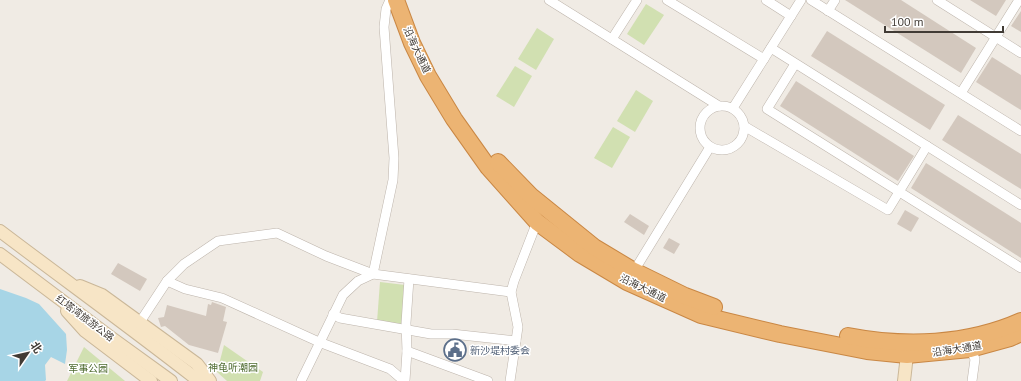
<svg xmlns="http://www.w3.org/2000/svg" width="1021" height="381" font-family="'PT Sans','Noto Sans SC',sans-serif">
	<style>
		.green { fill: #d1e0b1 }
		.water { fill: #a7d5e6 }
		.building { fill: #d3c8be }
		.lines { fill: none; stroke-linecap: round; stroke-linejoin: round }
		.street-casing { stroke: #bdb4ab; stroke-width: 10 }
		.secondary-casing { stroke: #cab798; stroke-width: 14 }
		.highway-casing { stroke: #c98744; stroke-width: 18 }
		.street { stroke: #fff; stroke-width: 9 }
		.secondary { stroke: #f7e5c6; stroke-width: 12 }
		.highway { stroke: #ecb473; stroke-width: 16 }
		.labels { text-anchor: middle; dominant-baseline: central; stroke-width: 3; stroke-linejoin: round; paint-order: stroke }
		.street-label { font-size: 10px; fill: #413b35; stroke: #fff }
		.service-label { font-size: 10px; fill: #4e5e75; stroke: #fff; text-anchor: start }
		.park-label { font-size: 10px; fill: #4e6b30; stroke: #fff }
	</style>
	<rect width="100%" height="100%" fill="#f0ebe4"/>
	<g class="green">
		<polygon points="646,4 664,15 644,45 627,34"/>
		<polygon points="537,28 554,39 536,70 518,59"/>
		<polygon points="515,66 532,76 514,107 496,96"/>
		<polygon points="636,90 653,101 635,132 617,121"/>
		<polygon points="613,127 630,137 612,168 594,158"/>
		<polygon points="380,282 405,285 402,324 377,322"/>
		<polygon points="224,345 263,372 260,381 227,381 217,372"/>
		<polygon points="84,347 125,381 67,381"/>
	</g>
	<polygon class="water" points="0,289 26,298 39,304 66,334 67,350 65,364 51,357 45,365 46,380 45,381 0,381"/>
	<g class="building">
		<polygon points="845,0 901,0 976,48 961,73"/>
		<polygon points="970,0 1006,0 996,16"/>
		<polygon points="1021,11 1021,32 1011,26"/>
		<polygon points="827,31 945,105 930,130 811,56"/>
		<polygon points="992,57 1021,75 1021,110 976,82"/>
		<polygon points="796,81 914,156 898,181 780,106"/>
		<polygon points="958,115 1021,154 1021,189 942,140"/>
		<polygon points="926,163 1021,223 1021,258 911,188"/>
		<polygon points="905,210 919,218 911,232 897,224"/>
		<polygon points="630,214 649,226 644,235 624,222"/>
		<polygon points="669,238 680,244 674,254 663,248"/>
		<polygon points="118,263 147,279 140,291 111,274"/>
		<polygon points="212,302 226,307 223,321 227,322 218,353 189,345 165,326 161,327 158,318 164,317 167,305 206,316 208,304 211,305"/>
	</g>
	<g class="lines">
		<g class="street-casing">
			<g id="street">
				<polyline points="549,0 719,106"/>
				<polyline points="667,0 764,59"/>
				<polyline points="766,0 791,16"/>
				<polyline points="811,0 1021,131"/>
				<polyline points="937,0 1021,53"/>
				<polyline points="828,11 835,0"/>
				<polyline points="612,39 637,0"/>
				<polyline points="771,48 1021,205"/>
				<polyline points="795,64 767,109 1021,268"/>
				<polyline points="961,93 1019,0"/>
				<circle cx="722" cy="128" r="22"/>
				<polyline points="733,108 801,0"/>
				<polyline points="744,126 888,210 927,146"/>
				<polyline points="634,271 710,147"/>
				<polyline points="167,281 185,289 222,298 319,342 390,369 404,381"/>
				<polyline points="333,314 340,318 431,334 452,334 516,341"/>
				<polyline points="140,322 167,281 184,264 218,241 277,233 326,256 373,274 511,292"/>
				<polyline points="969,346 975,359 972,381"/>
				<polyline points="407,351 488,381"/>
				<polyline points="301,381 343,295 358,281 373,274 393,180 394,158 384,27 386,9 390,0"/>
				<polyline points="405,381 407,351 406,323 409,279"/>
				<polyline points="510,381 518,327 511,292 514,281 537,222"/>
			</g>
		</g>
		<g class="secondary-casing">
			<g id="secondary">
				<path d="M0,231C66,281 134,330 199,381"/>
				<polyline points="0,254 113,339 171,381"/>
				<polyline points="80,286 102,295 197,364 210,381"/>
				<polyline points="67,311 85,331 151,381"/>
				<polyline points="904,381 907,355"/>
			</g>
		</g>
		<g class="highway-casing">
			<g id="highway">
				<polyline points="396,0 412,43 428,76 454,119 488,167 537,222 580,254 627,282 701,315 780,334 867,351 907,355 970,349 1010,338 1021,333"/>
				<polyline points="498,162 531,196 594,247 634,271 685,296 714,307"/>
				<path d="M848,336C905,347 967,345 1021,321"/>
			</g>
		</g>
		<use href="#street" class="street"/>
		<use href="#secondary" class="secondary"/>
		<use href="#highway" class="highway"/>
	</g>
	<defs>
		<g id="civic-ring" transform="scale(1.15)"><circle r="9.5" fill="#fff" stroke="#5c6f8a" stroke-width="1.5"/><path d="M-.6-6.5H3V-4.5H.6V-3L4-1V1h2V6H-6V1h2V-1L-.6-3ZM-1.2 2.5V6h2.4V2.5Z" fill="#5c6f8a"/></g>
	</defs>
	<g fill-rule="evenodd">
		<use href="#civic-ring" x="455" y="350"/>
	</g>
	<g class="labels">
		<g class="street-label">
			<text transform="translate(417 50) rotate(65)">沿海大通道</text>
			<text transform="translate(643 288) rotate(26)">沿海大通道</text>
			<text transform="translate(85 318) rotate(37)">红塔湾旅游公路</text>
			<text transform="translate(957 349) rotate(-9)">沿海大通道</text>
		</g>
		<g class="service-label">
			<text x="470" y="350">新沙堤村委会</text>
		</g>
		<g class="park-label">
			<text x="233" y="367">神龟听潮园</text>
			<text x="88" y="368">军事公园</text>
		</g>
	</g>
	<g transform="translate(28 353) rotate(56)" stroke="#ffffff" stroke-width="3" paint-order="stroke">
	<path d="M0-3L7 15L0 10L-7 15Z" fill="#413b35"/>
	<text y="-6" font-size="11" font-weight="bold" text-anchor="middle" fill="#413b35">北</text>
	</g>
	<path d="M885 26v6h118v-6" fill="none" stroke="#413b35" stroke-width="2"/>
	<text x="891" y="26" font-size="12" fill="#413b35" stroke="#ffffff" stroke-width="3" paint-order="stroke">100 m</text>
</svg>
